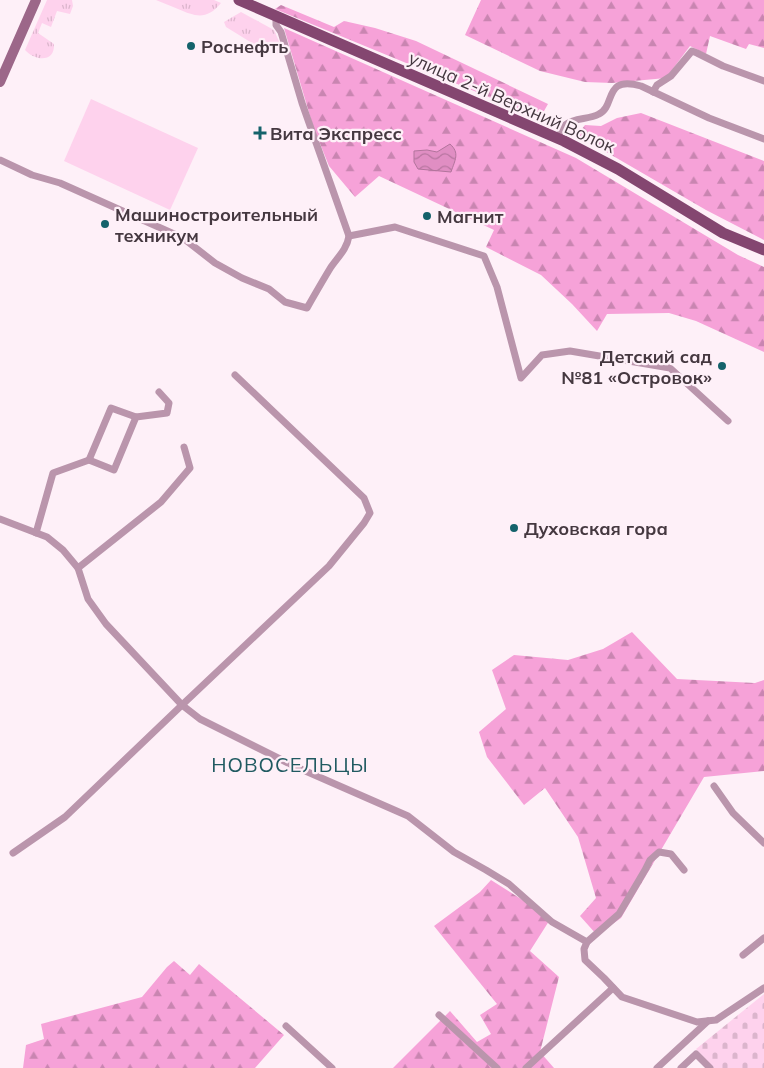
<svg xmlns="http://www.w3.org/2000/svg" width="764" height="1068" font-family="Mulish,sans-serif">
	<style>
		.grass { fill: url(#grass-tufts) }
		.forest { fill: url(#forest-firs) }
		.cemetery { fill: url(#cemetery-stones) }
		.pitch { fill: #fed2ed }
		.water { fill: url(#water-waves); stroke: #b2749c }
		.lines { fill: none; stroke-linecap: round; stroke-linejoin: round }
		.street { stroke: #ba95ac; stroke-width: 7 }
		.secondary { stroke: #9c6789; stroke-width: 10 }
		.primary { stroke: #844670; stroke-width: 11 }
		.poi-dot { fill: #14626b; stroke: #fef0f8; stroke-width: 2 }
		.labels { text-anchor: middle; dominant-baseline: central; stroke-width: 4.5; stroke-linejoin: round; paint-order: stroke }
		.poi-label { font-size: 18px; font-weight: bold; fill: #453840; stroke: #fef0f8; text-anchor: start }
		.street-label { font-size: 18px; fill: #453840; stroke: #fef0f8 }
		.quarter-label { font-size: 20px; letter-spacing: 1px; fill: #205a61; stroke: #fef0f8 }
	</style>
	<defs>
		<pattern id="grass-tufts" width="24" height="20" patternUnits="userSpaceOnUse" patternTransform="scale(1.25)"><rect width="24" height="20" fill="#fed2ed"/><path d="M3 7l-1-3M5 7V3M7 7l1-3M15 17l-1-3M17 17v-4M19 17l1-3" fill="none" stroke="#dbb5cc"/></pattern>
		<pattern id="forest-firs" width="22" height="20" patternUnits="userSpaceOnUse" patternTransform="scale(1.25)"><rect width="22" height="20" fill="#f6a2d8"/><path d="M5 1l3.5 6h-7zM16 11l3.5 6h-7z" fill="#c985b1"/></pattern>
		<pattern id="cemetery-stones" width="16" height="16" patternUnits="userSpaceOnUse" patternTransform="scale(1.25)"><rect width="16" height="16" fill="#fed2ed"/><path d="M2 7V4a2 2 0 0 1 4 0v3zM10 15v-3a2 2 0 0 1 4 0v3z" fill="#dbb5cc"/></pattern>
		<pattern id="water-waves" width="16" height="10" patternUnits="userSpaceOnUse" patternTransform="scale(1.25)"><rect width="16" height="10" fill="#e08ec3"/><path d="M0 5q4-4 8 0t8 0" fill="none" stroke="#b775a0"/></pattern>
	</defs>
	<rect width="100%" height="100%" fill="#fef0f8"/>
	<g class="grass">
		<path d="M47,0H72L73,6L70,14L57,11L51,27L42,23L38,33L54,44C55,63 35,61 25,50Z"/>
		<path d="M156,0H214L221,3C207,20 196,17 178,9C171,6 163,3 156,0Z"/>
		<polygon points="241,12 274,30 285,55 265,51 226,27 224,22"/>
	</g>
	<g class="forest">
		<polygon points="481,0 764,0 764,48 749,44 746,49 710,36 706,54 690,46 666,78 612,83 585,82 540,71 465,35"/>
		<polygon points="281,5 334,27 344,21 375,28 416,41 548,104 540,118 275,9"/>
		<polygon points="284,28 576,158 738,255 764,267 764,352 696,321 669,313 607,314 597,331 572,304 541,275 486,247 494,230 379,176 355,197 329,166 313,126"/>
		<polygon points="641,113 764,161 764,240 706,210 577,135 585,125 601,126 617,118"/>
		<polygon points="632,632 677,679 755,683 764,680 764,771 704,777 621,918 597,935 580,916 596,898 578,837 545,788 524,805 487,757 479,732 506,709 492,670 514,655 568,660 603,649"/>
		<polygon points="491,880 551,918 530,951 559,977 540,1052 554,1068 393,1068 450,1011 477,1042 491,1034 480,1015 497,1004 434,926 480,892"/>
		<polygon points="174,961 190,975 199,964 284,1035 255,1068 23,1068 26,1045 44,1039 41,1024 142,997 167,967"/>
	</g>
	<polygon class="cemetery" points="764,994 764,1068 714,1068 696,1049"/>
	<polygon class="pitch" points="91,99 198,148 170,210 64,161"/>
	<path class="water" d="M450,144C460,153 455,160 451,172L418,169L414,162V151L427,150L437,152Z"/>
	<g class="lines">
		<g class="street">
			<polyline points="653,92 657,85 671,76 692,51 697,53 723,66 764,81"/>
			<path d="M557,138C560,134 562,127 565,125C575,117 588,120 599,114C616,106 603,75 641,86L709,118L764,139"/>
			<path d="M0,160L32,175L60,183L183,238L215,263L242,278L269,289L285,302L307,308C315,294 323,280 331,267C338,257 347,249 349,236L302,103L281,32L276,25V16"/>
			<polyline points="349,236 395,227 484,256 497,287 521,378 542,355 570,351 670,368 728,421"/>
			<polyline points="89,460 111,408 136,417"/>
			<polyline points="0,519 47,537 63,550 78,568 161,502 190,468 184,447"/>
			<polyline points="36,533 53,473 89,460 114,470 136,417 167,413 169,403 159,392"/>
			<polyline points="78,568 88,599 106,624 182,705 200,719 294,766 408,816 454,852 486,870 509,884 552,922 587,942"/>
			<polyline points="714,786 733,813 764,843"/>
			<polyline points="13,853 65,817 182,705 329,566 364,523 370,513 364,498 235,375"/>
			<polyline points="684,870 671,854 659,852 650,860 645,870 619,914 587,942 584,949 585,960 604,978 622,997 697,1022 716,1020 764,988"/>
			<polyline points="743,955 764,938"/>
			<polyline points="439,1015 497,1068"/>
			<polyline points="286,1026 332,1068"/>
			<polyline points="526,1068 613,988"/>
			<polyline points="657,1068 708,1021"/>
			<polyline points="681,1068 696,1054 710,1068"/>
		</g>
		<polyline class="secondary" points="0,82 36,0"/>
		<polyline class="primary" points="239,0 564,141 618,169 723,233 764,250"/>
	</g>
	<g class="poi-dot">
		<circle cx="191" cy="46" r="5"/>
		<path d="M257.5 125.5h5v5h5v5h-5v5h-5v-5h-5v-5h5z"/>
		<circle cx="427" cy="216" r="5"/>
		<circle cx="105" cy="224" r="5"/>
		<circle cx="722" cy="366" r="5"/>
		<circle cx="514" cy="528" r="5"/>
	</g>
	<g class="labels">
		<g class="poi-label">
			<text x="201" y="46">Роснефть</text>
			<text x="270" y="133">Вита Экспресс</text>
			<text x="115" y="214">Машиностроительный<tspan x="115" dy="21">техникум</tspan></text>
			<text x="437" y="216">Магнит</text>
			<text x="712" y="356" text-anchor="end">Детский сад<tspan x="712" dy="21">№81 «Островок»</tspan></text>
			<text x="524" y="528">Духовская гора</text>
		</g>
		<g class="street-label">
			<text transform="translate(512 102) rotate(24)">улица 2-й Верхний Волок</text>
		</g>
		<g class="quarter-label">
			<text x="290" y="764">НОВОСЕЛЬЦЫ</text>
		</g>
	</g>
</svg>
